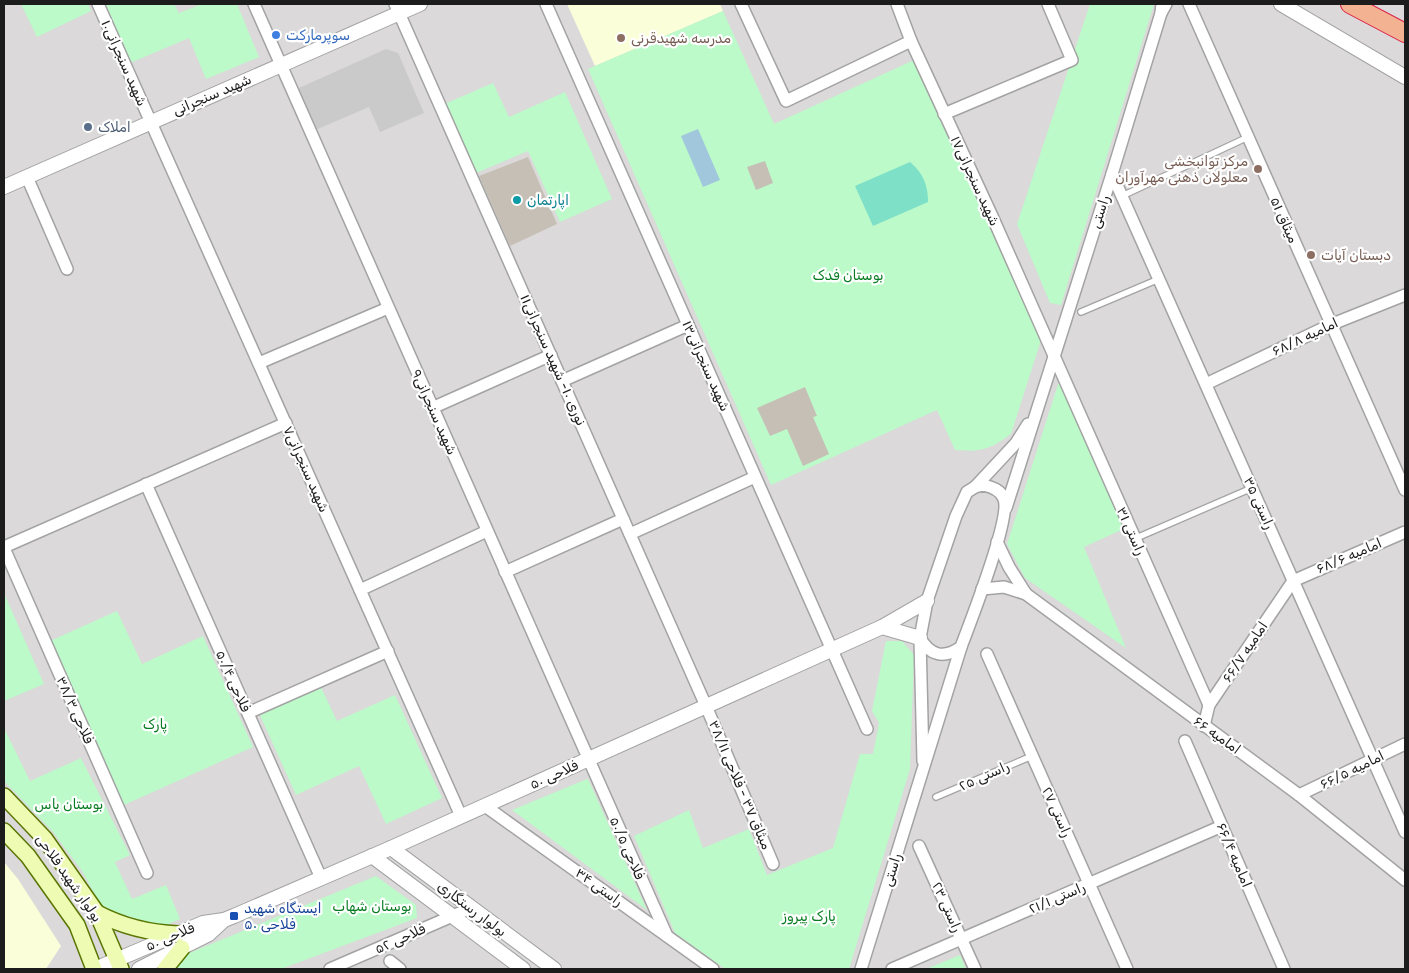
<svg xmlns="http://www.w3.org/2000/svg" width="1409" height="973" font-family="Rubik,'Noto Naskh Arabic',sans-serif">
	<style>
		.residential { fill: #dbd9d9 }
		.education { fill: #faffda }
		.religious { fill: #cacaca }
		.park { fill: #bcfaca }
		.pitch { fill: #7de0c7 }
		.water { fill: #a1c7dd }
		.building { fill: #c6bfb5 }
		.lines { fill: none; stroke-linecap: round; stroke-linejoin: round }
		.service-casing { stroke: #a3a3a3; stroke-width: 8 }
		.minor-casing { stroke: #a3a3a3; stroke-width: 14 }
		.tertiary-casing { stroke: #a3a3a3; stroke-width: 16 }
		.secondary-casing { stroke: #597502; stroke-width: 18 }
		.trunk-casing { stroke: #dc1f47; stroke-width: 20 }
		.service { stroke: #fff; stroke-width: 5.5 }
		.minor { stroke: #fff; stroke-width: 11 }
		.tertiary { stroke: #fff; stroke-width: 14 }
		.secondary { stroke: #eefbb3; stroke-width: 15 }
		.trunk { stroke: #f3b392; stroke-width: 18 }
		.shop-dot { fill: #3f7fe0; stroke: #fff; stroke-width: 2 }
		.education-dot { fill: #8d6e63; stroke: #fff; stroke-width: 2 }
		.service-dot { fill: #5c6f8a; stroke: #fff; stroke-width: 2 }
		.culture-dot { fill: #0f9aa8; stroke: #fff; stroke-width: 2 }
		.transit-dot { fill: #1a4fb4; stroke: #fff; stroke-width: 2 }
		.labels { text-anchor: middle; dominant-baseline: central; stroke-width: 4.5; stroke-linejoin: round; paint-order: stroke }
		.shop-label { font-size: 14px; fill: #366cbe; stroke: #fff; text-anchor: start }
		.education-label { font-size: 14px; fill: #785e54; stroke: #fff; text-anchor: start }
		.street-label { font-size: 14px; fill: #1c1c1c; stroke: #fff }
		.service-label { font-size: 14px; fill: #4e5e75; stroke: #fff; text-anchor: start }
		.culture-label { font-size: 14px; fill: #0d838f; stroke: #fff; text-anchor: start }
		.park-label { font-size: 14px; fill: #097c22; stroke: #fff }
		.transit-label { font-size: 14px; fill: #164399; stroke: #fff; text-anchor: start }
	</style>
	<rect width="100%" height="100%" fill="#eeece2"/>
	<rect class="residential" x="4" y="4" width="1401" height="965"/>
	<g class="education">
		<polygon points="567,4 720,4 723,11 595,66"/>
		<polygon points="4,862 18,879 61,946 46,969 4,969"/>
	</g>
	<polygon class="religious" points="386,49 398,53 424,113 380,132 369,107 313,131 298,96 299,88"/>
	<g class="park">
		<polygon points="21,4 88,4 91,11 37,37"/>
		<polygon points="106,4 174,4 179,13 202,4 237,4 259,57 206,79 189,38 130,63"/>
		<polygon points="1090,4 1154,4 1061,305 1050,303 1017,224"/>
		<path d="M723,11L774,124L912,61L918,60L1043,334L1011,434C989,450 981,452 955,450L937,410L771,485L588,69Z"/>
		<polygon points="493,83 509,117 565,92 612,199 560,222 528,151 469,176 440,106"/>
		<polygon points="1062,372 1130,526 1084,547 1126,648 1025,578 1007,544"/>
		<polygon points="4,593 44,684 4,701"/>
		<polygon points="117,611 142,664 203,636 253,747 124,805 50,641"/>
		<polygon points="886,641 902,641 914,655 910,769 849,969 725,969 675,933 634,836 689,810 703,848 749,829 767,875 833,848 860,754 873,754 879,723 872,711"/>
		<polygon points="320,685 337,721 395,695 442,798 386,824 359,766 296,795 259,713"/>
		<polygon points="4,728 30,781 81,758 130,855 115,862 132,899 166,885 180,919 160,928 105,913 82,871 53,832 4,781"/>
		<polygon points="587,779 588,779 647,910 512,810"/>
		<polygon points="376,876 416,905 417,918 281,969 173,969 182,956"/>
		<polygon points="960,955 966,969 926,969"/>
	</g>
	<path class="pitch" d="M910,162C923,173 928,185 928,202L873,226L855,186Z"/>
	<polygon class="water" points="698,129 720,180 703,187 681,136"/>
	<g class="building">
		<polygon points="528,157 557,224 510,246 479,176"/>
		<polygon points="765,161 773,183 756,190 747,167"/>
		<polygon points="805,387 817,416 813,417 829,454 803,466 787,429 770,436 757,408"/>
	</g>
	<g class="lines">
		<g class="service-casing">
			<g id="service">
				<polyline points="1122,196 1248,137"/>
				<polyline points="1081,312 1159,279"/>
				<polyline points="1134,539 1252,488"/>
				<polyline points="936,797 1032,756"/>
			</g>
		</g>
		<g class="minor-casing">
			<g id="minor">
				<polyline points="98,4 461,816"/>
				<polyline points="254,4 667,936"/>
				<polyline points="395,4 706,706 773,864"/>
				<polyline points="546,4 867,729"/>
				<polyline points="741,4 786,101 911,41"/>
				<polyline points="897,4 911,41 992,216 1209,705"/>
				<polyline points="1162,4 1161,13 1166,4"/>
				<polyline points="1189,4 1405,490"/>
				<polyline points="944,114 1072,60 1048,4"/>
				<polyline points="1112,174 1405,832"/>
				<polyline points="27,177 67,269"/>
				<polyline points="259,363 388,308"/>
				<polyline points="562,381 688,325"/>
				<polyline points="1206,384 1330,325 1405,295"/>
				<polyline points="432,408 551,355"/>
				<polyline points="146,484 321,878"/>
				<path d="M983,485C992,487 1001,490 1004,499C1011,518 970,623 961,647C944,659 930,656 920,638L927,601L956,516L967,492L975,487Z"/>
				<polyline points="975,487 1016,443 1028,424"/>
				<polyline points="1006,508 1112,174 1161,13"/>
				<polyline points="630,534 755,477"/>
				<polyline points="997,542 1009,567 1026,594"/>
				<polyline points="4,547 286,423"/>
				<polyline points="4,548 147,873"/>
				<polyline points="505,572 623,519"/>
				<polyline points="982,589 1004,587 1026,594 1299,795 1405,880"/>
				<polyline points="360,590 487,531"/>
				<polyline points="920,639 923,761"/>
				<polyline points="987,654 1127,969"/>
				<polyline points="248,713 388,651"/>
				<polyline points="1204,726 1209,705 1293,581 1405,532"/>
				<polyline points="1185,741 1284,969"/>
				<polyline points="1299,795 1405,744"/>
				<polyline points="485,806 713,969"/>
				<polyline points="919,846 975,969"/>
				<polyline points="390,961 400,969"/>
				<polyline points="330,969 471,908"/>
				<polyline points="861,969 961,647"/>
				<polyline points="892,969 1222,826"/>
			</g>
		</g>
		<g class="tertiary-casing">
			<g id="tertiary">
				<polyline points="1281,4 1405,77"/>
				<polyline points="4,187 420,4"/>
				<polyline points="882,627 920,638"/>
				<polyline points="391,848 554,969"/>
				<polyline points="372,856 523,969"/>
				<polyline points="95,969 203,923 224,920 234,916 391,848 882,627 927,601"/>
				<polyline points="139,969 209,934 224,920"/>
			</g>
		</g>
		<g class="secondary-casing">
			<g id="secondary">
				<polyline points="4,796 45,839 97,913 121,969"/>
				<polyline points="4,831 28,856 77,925 94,969"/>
				<path d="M97,913C122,926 149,933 178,934"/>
				<polyline points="165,969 182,948"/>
			</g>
		</g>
		<g class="trunk-casing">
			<polyline id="trunk" points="1350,4 1405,33"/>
		</g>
		<use href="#service" class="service"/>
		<use href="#minor" class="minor"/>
		<use href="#tertiary" class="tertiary"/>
		<use href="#secondary" class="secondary"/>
		<use href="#trunk" class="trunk"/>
	</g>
	<circle class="shop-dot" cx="276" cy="35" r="5"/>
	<g class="education-dot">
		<circle cx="621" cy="38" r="5"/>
		<circle cx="1258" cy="169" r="5"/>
		<circle cx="1311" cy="255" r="5"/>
	</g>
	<circle class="service-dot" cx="88" cy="127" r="5"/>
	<circle class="culture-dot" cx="517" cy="200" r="5"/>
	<rect class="transit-dot" x="229" y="911" width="10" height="10" rx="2.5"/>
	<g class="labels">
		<g class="shop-label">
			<text x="286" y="35">سوپرمارکت</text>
		</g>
		<g class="education-label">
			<text x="631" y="38">مدرسه شهیدقرنی</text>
			<text x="1248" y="161" text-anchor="end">مرکز توانبخشی<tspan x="1248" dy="16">معلولان ذهنی مهرآوران</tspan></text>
			<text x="1321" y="255">دبستان آیات</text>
		</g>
		<g class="street-label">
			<text transform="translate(124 63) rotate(66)">شهید سنجرانی۱۰</text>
			<text transform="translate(212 95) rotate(-23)">شهید سنجرانی</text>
			<text transform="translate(975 181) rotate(65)">شهید سنجرانی۱۷</text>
			<text transform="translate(1100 212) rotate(-72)">راستی</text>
			<text transform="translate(1284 220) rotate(66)">میثاق ۵۱</text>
			<text transform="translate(1305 337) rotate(-25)">امامیه ۶۸/۸</text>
			<text transform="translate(553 360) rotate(66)">نوری ۱۰- شهید سنجرانی۱۱</text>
			<text transform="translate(706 366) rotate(66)">شهید سنجرانی۱۳</text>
			<text transform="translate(434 412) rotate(66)">شهید سنجرانی۹</text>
			<text transform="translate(306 469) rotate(66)">شهید سنجرانی۷</text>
			<text transform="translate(1259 503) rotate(66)">راستی ۳۵</text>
			<text transform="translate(1131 531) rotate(66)">راستی ۳۱</text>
			<text transform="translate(1349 556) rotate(-23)">امامیه ۶۸/۶</text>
			<text transform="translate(1245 652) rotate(-56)">امامیه ۶۶/۷</text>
			<text transform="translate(233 681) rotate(66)">فلاحی ۵۰/۴</text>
			<text transform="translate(75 710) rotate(66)">فلاحی ۳۸/۳</text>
			<text transform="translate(1217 735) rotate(36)">امامیه ۶۶</text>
			<text transform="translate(1352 770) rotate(-26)">امامیه ۶۶/۵</text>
			<text transform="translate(554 775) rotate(-24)">فلاحی ۵۰</text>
			<text transform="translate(984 776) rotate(-24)">راستی ۲۵</text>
			<text transform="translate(740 785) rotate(67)">میثاق ۳۷ - فلاحی ۳۸/۱۱</text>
			<text transform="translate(1057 812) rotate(66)">راستی ۲۷</text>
			<text transform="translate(627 848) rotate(66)">فلاحی ۵۰/۵</text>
			<text transform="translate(1234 855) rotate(67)">امامیه ۶۶/۴</text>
			<text transform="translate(892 870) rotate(-73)">راستی</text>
			<text transform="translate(69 878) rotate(55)">بولوار شهید فلاحی</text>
			<text transform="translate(599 887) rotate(36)">راستی ۳۴</text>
			<text transform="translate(1057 898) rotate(-23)">راستی ۲۱/۱</text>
			<text transform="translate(947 907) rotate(66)">راستی ۲۳</text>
			<text transform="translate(472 909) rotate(37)">بولوار رستگاری</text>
			<text transform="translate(170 937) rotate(-23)">فلاحی ۵۰</text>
			<text transform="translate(400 939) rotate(-24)">فلاحی ۵۲</text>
		</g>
		<g class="service-label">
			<text x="98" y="127">املاک</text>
		</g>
		<g class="culture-label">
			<text x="527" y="200">اپارتمان</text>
		</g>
		<g class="park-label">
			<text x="848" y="275">بوستان فدک</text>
			<text x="155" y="724">پارک</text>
			<text x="69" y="804">بوستان یاس</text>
			<text x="372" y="906">بوستان شهاب</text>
			<text x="809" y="916">پارک پیروز</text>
		</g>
		<g class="transit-label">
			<text x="244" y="908">ایستگاه شهید<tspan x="244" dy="16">فلاحی ۵۰</tspan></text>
		</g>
	</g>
	<rect width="1409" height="973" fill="none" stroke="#1c1c1c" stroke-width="10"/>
</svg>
